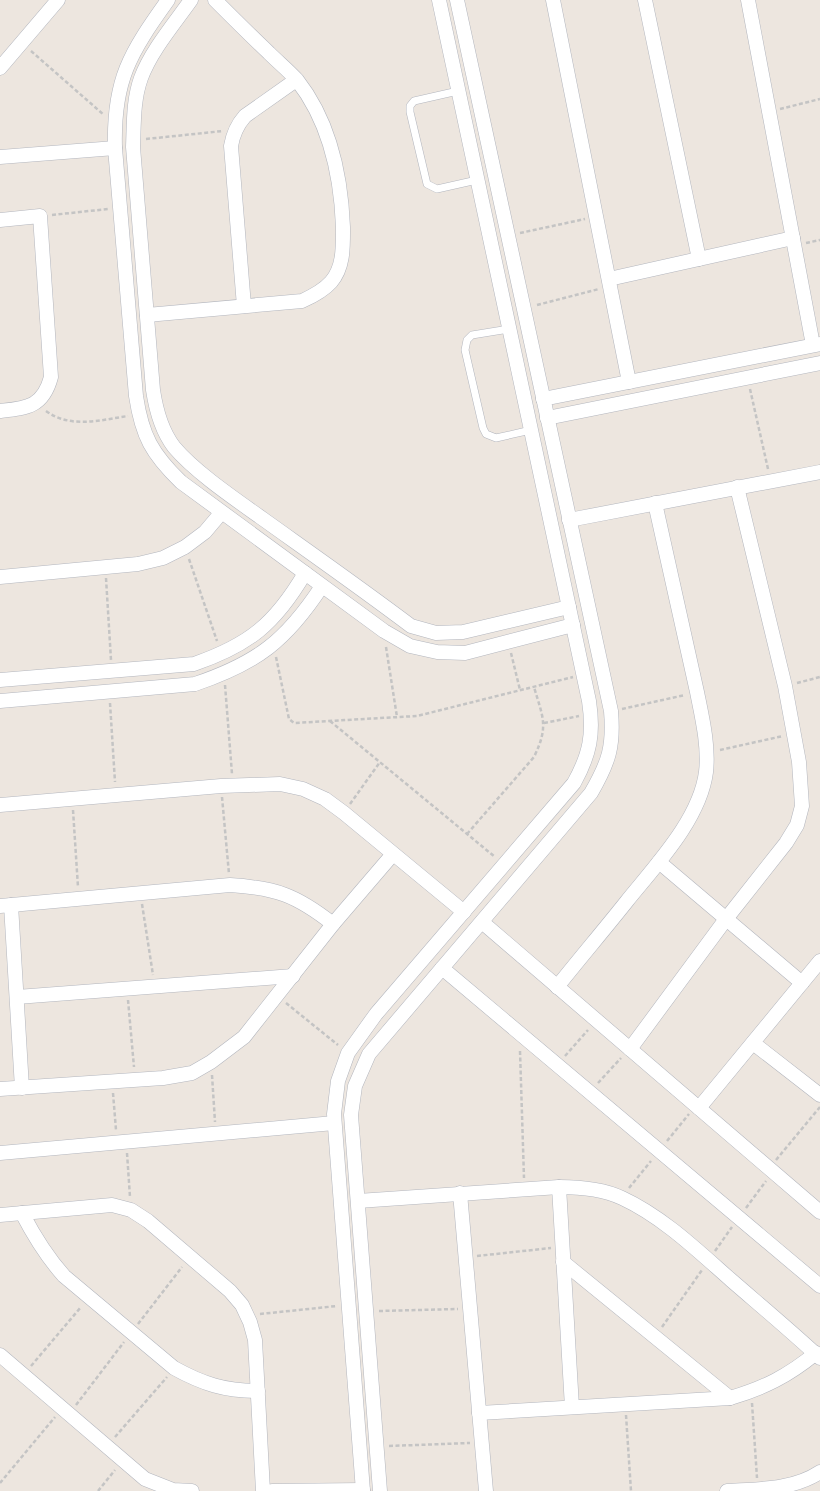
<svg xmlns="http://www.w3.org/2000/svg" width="820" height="1491" font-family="Rubik,sans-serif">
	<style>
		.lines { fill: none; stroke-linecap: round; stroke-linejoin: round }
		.service-casing { stroke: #b3b6be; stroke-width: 8 }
		.minor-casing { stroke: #b3b6be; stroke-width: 15 }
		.path { stroke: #c4c4c4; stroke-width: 2.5; stroke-dasharray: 4 2.5; stroke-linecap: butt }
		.service { stroke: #fff; stroke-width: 7 }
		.minor { stroke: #fff; stroke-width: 14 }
	</style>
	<rect width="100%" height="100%" fill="#ede6df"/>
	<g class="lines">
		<g class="service-casing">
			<g id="service">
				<polyline points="458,91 414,101 410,106 410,112 427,184 437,189 477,180"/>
				<polyline points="509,329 472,335 467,340 465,350 483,428 486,434 496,438 531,430"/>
			</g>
		</g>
		<g class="minor-casing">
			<g id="minor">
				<path d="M168,0C130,53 113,80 115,148L136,396C142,436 152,454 181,482L384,631L410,646L437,652L465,653L573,625"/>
				<path d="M191,0C174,24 151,51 141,78C133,100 134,124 133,147L153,390C156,410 161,430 174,447C195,472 235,499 263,519C312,554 362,589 411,626L436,633L463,632L569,607"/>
				<polyline points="553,0 629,382"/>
				<polyline points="645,0 699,259"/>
				<polyline points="748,0 813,345"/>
				<polyline points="0,68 58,0"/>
				<polyline points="0,157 115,148"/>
				<path d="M0,220L40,216L51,377C43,407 27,408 0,411"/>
				<polyline points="609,279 793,238"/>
				<path d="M244,306L231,146C233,134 237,125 245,116L296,80"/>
				<path d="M147,315L302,301C313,296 323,291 331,282C344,267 343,246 343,227C341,175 330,122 297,80C289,71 278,62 269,53C251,36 233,18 215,0"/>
				<polyline points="543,399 820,344"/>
				<polyline points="547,418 820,363"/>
				<polyline points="569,520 820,472"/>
				<polyline points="0,577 138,564 163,558 185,547 205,532 221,513"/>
				<path d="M0,680L194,664C249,645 275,624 305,573"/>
				<path d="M0,701L195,684C257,663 286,641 322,586"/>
				<polyline points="0,805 221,786 280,784 303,789 325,799 344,813 464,912"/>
				<polyline points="659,862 802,983"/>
				<polyline points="11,905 22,1088"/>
				<path d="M0,906L230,885C276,888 296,895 333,924"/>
				<polyline points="482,922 820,1212"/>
				<polyline points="442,968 820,1286"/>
				<path d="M557,987C580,958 604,930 627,901C656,865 700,819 706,772C709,746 702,717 697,692L655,503"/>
				<polyline points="17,997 293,976"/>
				<polyline points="753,1043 820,1095"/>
				<polyline points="630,1049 726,919 786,843 797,825 802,806 799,762 785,686 737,487"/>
				<polyline points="0,1089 163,1078 192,1073 211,1062 244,1037 333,924 393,854"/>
				<polyline points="699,1108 820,961"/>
				<polyline points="0,1153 334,1123"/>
				<polyline points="559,1187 572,1407"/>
				<polyline points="460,1193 486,1491"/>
				<path d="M358,1201L559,1187C580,1187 603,1189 622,1198C663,1217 698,1251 731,1280C761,1306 791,1331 820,1358"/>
				<path d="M22,1213C34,1236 46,1256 64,1276L174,1368C203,1384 225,1391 258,1391"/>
				<polyline points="0,1215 112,1205 131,1210 148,1221 230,1291 242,1305 250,1322 255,1340 263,1491"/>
				<polyline points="563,1262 730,1398"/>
				<polyline points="0,1355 145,1479 173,1490 192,1491"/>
				<path d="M479,1413L730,1398C764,1388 788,1376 816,1353"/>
				<polyline points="272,1491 363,1490"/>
				<path d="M363,1491L334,1114L338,1081L348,1053L376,1014L574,783C590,754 594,734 589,701L439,0"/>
				<path d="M380,1491L351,1115L355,1086L369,1054L591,793C609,762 614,746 611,711L457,0"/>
				<path d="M727,1491C758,1489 793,1490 820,1472"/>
			</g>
		</g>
		<g class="path">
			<polyline points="31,51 104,115"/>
			<polyline points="780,109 820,99"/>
			<polyline points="146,139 223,131"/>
			<polyline points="52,215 108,209"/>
			<polyline points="520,233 585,219"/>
			<polyline points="806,243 820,240"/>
			<polyline points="537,305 599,289"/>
			<polyline points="750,389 768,469"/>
			<path d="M46,411C71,429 100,420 128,416"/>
			<polyline points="189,559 217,641"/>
			<polyline points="106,578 111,660"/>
			<polyline points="386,647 397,717"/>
			<polyline points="511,653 520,690"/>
			<polyline points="276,657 289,719 294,723 417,716 573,677"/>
			<polyline points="797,683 820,677"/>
			<polyline points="225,685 232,774"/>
			<polyline points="110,703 115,782"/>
			<polyline points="622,709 685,695"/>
			<polyline points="330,721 495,857"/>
			<polyline points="544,723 579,716"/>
			<polyline points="720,750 783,736"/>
			<polyline points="222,797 229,874"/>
			<polyline points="350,804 380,762"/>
			<polyline points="73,810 78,887"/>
			<path d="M467,834L534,757C549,726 543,718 534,687"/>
			<polyline points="142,904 153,975"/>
			<polyline points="128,1000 134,1067"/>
			<polyline points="286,1003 338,1045"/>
			<polyline points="520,1051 524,1178"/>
			<polyline points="565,1056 588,1030"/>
			<polyline points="212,1075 215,1122"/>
			<polyline points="598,1083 621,1058"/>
			<polyline points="113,1093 116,1130"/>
			<polyline points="667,1141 689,1114"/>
			<polyline points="127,1153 130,1197"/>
			<polyline points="776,1160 820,1107"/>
			<polyline points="629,1188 651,1161"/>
			<polyline points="746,1208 766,1181"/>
			<polyline points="715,1251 732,1227"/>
			<polyline points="477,1256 551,1248"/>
			<polyline points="379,1311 458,1309"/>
			<polyline points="260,1314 337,1306"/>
			<polyline points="138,1324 182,1267"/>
			<polyline points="662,1327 702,1270"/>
			<polyline points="31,1366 81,1307"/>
			<polyline points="752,1403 757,1478"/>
			<polyline points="76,1405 124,1342"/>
			<polyline points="626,1415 631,1491"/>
			<polyline points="115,1437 167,1377"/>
			<polyline points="389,1446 470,1443"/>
			<polyline points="0,1483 55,1417"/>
			<polyline points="98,1491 115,1470"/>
		</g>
		<use href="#service" class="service"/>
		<use href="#minor" class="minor"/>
	</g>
</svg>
